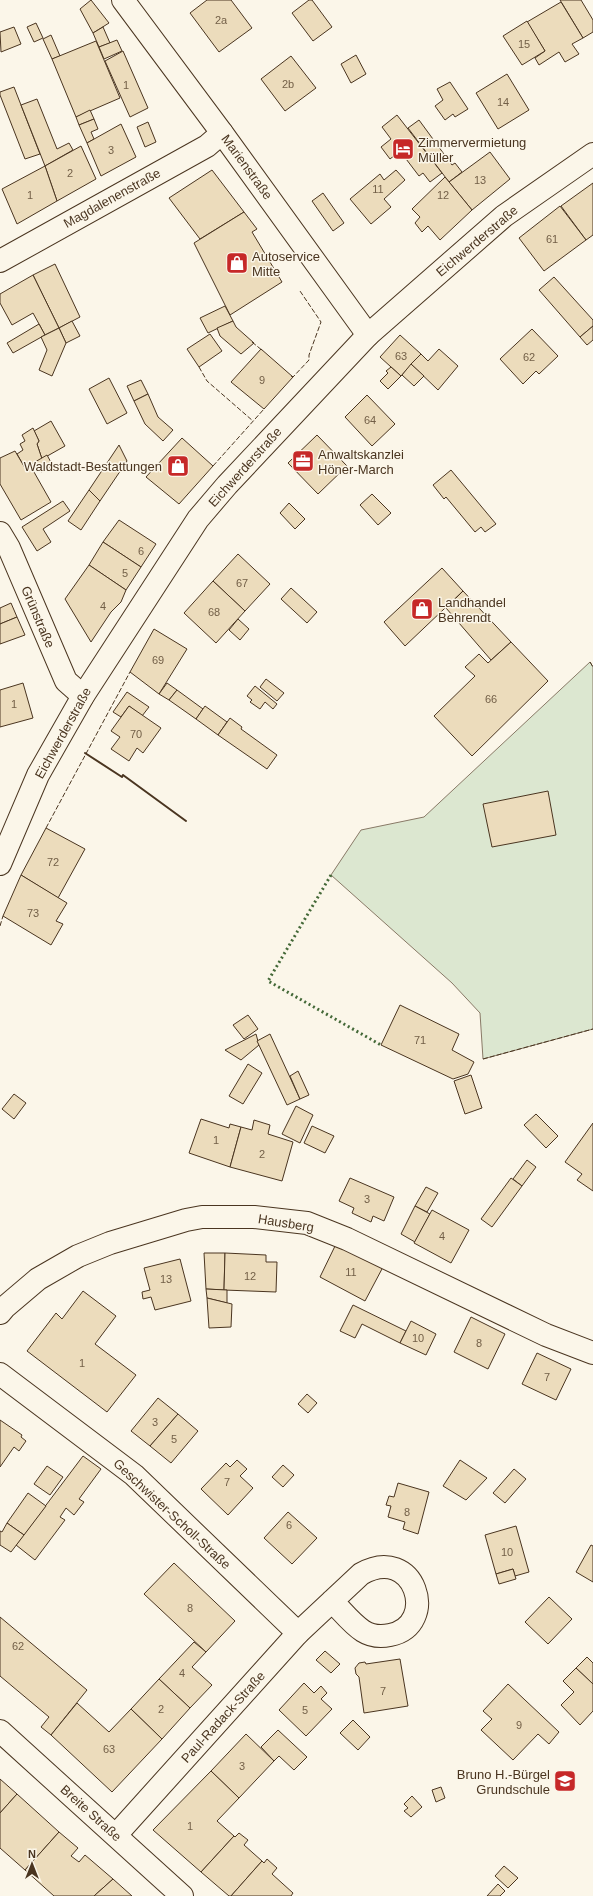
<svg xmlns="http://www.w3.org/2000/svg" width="593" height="1896" font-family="Arial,sans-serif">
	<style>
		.green { fill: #dce7d0; stroke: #887966 }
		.building { fill: #ecdcbc; stroke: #4a3520 }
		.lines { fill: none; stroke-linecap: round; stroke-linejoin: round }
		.street-casing { stroke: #4a3520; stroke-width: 24 }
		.primary-casing { stroke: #4a3520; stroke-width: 24 }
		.street { stroke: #fbf6e9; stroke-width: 22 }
		.primary { stroke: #fbf6e9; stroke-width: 22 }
		.hedge { stroke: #436837; stroke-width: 3; stroke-dasharray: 2 3; stroke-linecap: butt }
		.fence { stroke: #4a3520; stroke-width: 1; stroke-dasharray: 5 2; stroke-linecap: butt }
		.wall { stroke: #4a3520; stroke-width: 2 }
		.labels { text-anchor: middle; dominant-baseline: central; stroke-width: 3; stroke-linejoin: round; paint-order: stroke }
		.number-label { font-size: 11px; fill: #725f47 }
		.poi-label { font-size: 13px; fill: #4a3520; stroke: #fbf6e9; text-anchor: start }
		.street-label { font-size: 13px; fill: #4a3520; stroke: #fbf6e9 }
	</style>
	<rect width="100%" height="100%" fill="#fbf6e9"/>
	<polygon class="green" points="590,662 593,667 593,1029 483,1059 480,1013 452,983 331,875 361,830 424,817"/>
	<g class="building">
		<polygon points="91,0 109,23 93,33 80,9"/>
		<polygon points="207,0 231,0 252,28 219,52 190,13"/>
		<polygon points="309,0 312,0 332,27 313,41 292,13"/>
		<polygon points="560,0 581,0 593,20 593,32 583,38"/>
		<polygon points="561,2 583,38 572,44 579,54 565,62 559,52 539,65 535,58 545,51 527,22"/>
		<polygon points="527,21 545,51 522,65 503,36"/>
		<polygon points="36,23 43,38 34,42 27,27"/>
		<polygon points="14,27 21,44 1,52 0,32"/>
		<polygon points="103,27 110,43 99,47 93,33"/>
		<polygon points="51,35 60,56 52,59 43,39"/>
		<polygon points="117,40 122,51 104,59 99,47"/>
		<polygon points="96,41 120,98 76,117 52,59"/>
		<polygon points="123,51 148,108 130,117 105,61"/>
		<polygon points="356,55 366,74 351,83 341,64"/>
		<polygon points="291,56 316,88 285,111 261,79"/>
		<polygon points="507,74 529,110 498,129 476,93"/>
		<polygon points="450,82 468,109 455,117 453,114 445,120 435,106 443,100 437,89"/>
		<polygon points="14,87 40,154 25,159 0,95 0,92"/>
		<polygon points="37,99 57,149 69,143 73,150 45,166 21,105"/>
		<polygon points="90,110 94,119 79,125 76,117"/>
		<polygon points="397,115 442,173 430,182 423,173 419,176 400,151 390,159 381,147 391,139 382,127"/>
		<polygon points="94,119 98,129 91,132 94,139 87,143 79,125"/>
		<polygon points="419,120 452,165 455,163 462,172 449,182 408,128"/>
		<polygon points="148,122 156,142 145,147 137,127"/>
		<polygon points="121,124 136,157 101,176 87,143"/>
		<polygon points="81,146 96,179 57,201 45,166"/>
		<polygon points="490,152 510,179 472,210 449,182"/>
		<polygon points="45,166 57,201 17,224 2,189"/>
		<polygon points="212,170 244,212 200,239 169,198"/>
		<polygon points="396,170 405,180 384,199 391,207 371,224 350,199 380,174 384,180"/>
		<polygon points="445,177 472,210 440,240 428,226 422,232 415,223 420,217 412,209"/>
		<polygon points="593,183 593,235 586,240 561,206"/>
		<polygon points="323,193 344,223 333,231 312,201"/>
		<polygon points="560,206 586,240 544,271 519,238"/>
		<polygon points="244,212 257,229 252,232 282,282 230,315 194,243"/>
		<polygon points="55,264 80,317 59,328 33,275"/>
		<polygon points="33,275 59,328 45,335 33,313 12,325 0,303 0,294"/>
		<polygon points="554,277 593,320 593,326 580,337 539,290"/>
		<polygon points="225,306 233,321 208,333 200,318"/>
		<polygon points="72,321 80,336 66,343 59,328"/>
		<polygon points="233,321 236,327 254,343 241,354 220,336 217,328"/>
		<polygon points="39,324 45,335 13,353 7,343"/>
		<polygon points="593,326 593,340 587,345 580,337"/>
		<polygon points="59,328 66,343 52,376 39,370 47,350 41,337"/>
		<polygon points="532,329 558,356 539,374 536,371 523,384 500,359"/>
		<polygon points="210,334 222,351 199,367 187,349"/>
		<polygon points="400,335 421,354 401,376 380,357"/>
		<polygon points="261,349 293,377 264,409 231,382"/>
		<polygon points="439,349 458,366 438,390 411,364 421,354 428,361"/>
		<polygon points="411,364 424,376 414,386 402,375"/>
		<polygon points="391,367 401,376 388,389 380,381 388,373 386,371"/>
		<polygon points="109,378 127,413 107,424 89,389"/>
		<polygon points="141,380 148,394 134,401 127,386"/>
		<polygon points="148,394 158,417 173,430 163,441 145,424 134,401"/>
		<polygon points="367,395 395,424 372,446 345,417"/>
		<polygon points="51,421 65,446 42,459 37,444 39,441 34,431"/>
		<polygon points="33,428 39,441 37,444 42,459 25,468 17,454 23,450 20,444 25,441 22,435"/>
		<polygon points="317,435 347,466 318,494 288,463"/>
		<polygon points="182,438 213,466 179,504 146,477"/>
		<polygon points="119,445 127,461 100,501 89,490"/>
		<polygon points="15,451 25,468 30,465 51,502 21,520 0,484 0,458"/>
		<polygon points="47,455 53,466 41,472 35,462"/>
		<polygon points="451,470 496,524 485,532 481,527 475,532 446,497 444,499 433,485"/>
		<polygon points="89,490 100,501 81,530 68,521"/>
		<polygon points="372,494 391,513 378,525 360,505"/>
		<polygon points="63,501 70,511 43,529 51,542 37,551 22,527"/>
		<polygon points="289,503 305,519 295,529 280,513"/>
		<polygon points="119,520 156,544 141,567 103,542"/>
		<polygon points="103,542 141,567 126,590 89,565"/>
		<polygon points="238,554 270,584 245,611 213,581"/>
		<polygon points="89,565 126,590 121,602 111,612 91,642 65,599"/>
		<polygon points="442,568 463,591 405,646 384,622"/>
		<polygon points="213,581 245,611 216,643 184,613"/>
		<polygon points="291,588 317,612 307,623 281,599"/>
		<polygon points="463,591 511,642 491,660 446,608"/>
		<polygon points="11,603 17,617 0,624 0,608"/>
		<polygon points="17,617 25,635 0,644 0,624"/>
		<polygon points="238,619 249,629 240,640 229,630"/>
		<polygon points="154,629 187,649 159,694 130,672"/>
		<polygon points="511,642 548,681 472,756 434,716 475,676 465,667 479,654 488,663"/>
		<polygon points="266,679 284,693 277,701 260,687"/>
		<polygon points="23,683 33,718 0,727 0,690"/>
		<polygon points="167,683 177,690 169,700 159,694"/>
		<polygon points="255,686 277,704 273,709 265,702 260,709 250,702 252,700 247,696"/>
		<polygon points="177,690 203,709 196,719 169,700"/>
		<polygon points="127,692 149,707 142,716 129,706 121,717 113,712"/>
		<polygon points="129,706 161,728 143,753 137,748 129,761 111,749 120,737 111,731"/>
		<polygon points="205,706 227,722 218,735 196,719"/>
		<polygon points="230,718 242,727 241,729 277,755 267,769 218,735"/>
		<polygon points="548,791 556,835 492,847 483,804"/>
		<polygon points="46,828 85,849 58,898 21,875"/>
		<polygon points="21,875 67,903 56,921 63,924 51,945 3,916"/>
		<polygon points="400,1005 459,1034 452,1050 474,1062 468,1074 453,1079 381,1045"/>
		<polygon points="248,1015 258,1029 244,1039 233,1025"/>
		<polygon points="256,1034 259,1045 241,1060 225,1050"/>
		<polygon points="270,1034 300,1099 287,1105 257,1041"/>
		<polygon points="248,1064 262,1073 243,1104 229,1096"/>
		<polygon points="298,1071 309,1095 300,1099 290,1076"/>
		<polygon points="471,1075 482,1108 465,1114 454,1081"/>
		<polygon points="14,1094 26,1103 14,1119 2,1109"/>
		<polygon points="296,1106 313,1115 300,1143 282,1134"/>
		<polygon points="536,1114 558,1136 546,1148 524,1125"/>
		<polygon points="201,1119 229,1128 230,1124 241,1127 230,1167 189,1153"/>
		<polygon points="254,1120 270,1125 268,1134 293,1142 282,1181 230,1167 241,1127 252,1130"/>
		<polygon points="593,1123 593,1191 577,1180 582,1174 565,1162"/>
		<polygon points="312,1126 334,1136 325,1153 304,1143"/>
		<polygon points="527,1160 536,1167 522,1186 513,1179"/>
		<polygon points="350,1178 394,1197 384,1221 373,1216 371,1222 352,1213 354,1208 339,1201"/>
		<polygon points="511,1178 522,1186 492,1227 481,1219"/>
		<polygon points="426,1187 438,1193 427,1212 415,1206"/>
		<polygon points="415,1206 430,1214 415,1242 401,1234"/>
		<polygon points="432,1210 469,1230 451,1263 414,1243"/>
		<polygon points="336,1244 383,1267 365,1301 320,1277"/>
		<polygon points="204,1253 225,1253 224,1290 206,1289"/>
		<polygon points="225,1253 266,1255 266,1262 277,1262 276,1292 224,1290"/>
		<polygon points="180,1259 191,1301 155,1310 151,1297 143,1299 142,1292 150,1290 144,1268"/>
		<polygon points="206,1289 227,1290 227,1303 207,1298"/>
		<polygon points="83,1291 116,1316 95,1344 136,1375 107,1412 27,1351 56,1313 62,1319"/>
		<polygon points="207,1298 232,1304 231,1327 209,1328"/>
		<polygon points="353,1305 406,1331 400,1343 362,1324 355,1338 340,1331"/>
		<polygon points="471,1317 505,1334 488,1369 454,1352"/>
		<polygon points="411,1321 436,1334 426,1355 400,1343"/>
		<polygon points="537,1353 571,1369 556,1400 522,1384"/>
		<polygon points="307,1394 317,1403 308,1413 298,1404"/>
		<polygon points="158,1398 178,1414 150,1446 131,1431"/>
		<polygon points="178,1414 198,1431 171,1463 150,1446"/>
		<polygon points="0,1420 22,1435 21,1437 26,1441 19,1451 14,1447 0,1467"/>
		<polygon points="83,1456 101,1469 79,1499 84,1502 74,1515 66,1508 60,1517 65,1520 35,1560 16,1545"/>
		<polygon points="237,1460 247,1469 240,1476 253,1488 228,1515 201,1489 226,1463 230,1467"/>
		<polygon points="460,1460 487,1478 466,1500 443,1486"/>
		<polygon points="283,1465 294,1475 283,1487 272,1477"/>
		<polygon points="47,1466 63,1477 50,1495 34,1484"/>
		<polygon points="514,1469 526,1479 505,1503 493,1493"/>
		<polygon points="398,1483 429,1492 418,1534 403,1529 405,1522 388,1517 391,1506 386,1505 389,1496 394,1497"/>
		<polygon points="28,1493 46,1506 24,1535 7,1523"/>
		<polygon points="288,1512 317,1538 292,1564 264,1538"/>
		<polygon points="7,1523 24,1535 11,1552 0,1545 0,1531 2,1532"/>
		<polygon points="516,1526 529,1572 515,1576 513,1569 496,1574 485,1535"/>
		<polygon points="591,1545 593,1546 593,1582 576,1572"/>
		<polygon points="174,1563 235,1621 206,1652 144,1594"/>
		<polygon points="513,1569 516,1579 499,1584 496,1574"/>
		<polygon points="549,1597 572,1619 548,1644 525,1622"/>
		<polygon points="0,1617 87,1690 51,1735 41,1727 49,1717 0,1676"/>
		<polygon points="194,1642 206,1652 192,1667 212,1685 190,1708 159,1679"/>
		<polygon points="325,1651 340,1664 331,1673 316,1660"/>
		<polygon points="587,1657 593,1663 593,1684 576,1668"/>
		<polygon points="400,1659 408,1706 364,1713 359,1677 356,1674 355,1668 359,1663 365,1662 366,1664"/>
		<polygon points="576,1668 593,1684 593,1711 580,1725 561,1705 574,1692 563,1681"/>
		<polygon points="159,1679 190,1708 162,1739 131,1709"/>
		<polygon points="304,1683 314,1693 321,1686 327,1693 321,1699 332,1709 306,1736 279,1710"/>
		<polygon points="508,1684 559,1732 549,1744 538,1734 513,1760 481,1730 492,1719 483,1711"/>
		<polygon points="77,1703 109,1732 131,1709 162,1739 112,1792 51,1735"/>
		<polygon points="353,1720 370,1737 358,1750 340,1733"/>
		<polygon points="278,1730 307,1757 294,1770 279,1756 274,1761 261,1747"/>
		<polygon points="246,1734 274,1761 239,1798 211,1771"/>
		<polygon points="211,1771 239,1798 217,1821 234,1836 201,1872 153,1830"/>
		<polygon points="0,1779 17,1794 0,1813"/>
		<polygon points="441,1787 445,1798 436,1802 432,1790"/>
		<polygon points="17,1794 59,1832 25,1870 0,1848 0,1813"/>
		<polygon points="412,1796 422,1807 411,1817 404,1811 408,1808 404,1804"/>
		<polygon points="59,1832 78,1848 71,1856 79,1862 85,1855 113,1879 94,1896 54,1896 25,1870"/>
		<polygon points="239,1833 248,1840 244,1845 262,1861 231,1896 229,1896 201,1872 234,1836 235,1837"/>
		<polygon points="267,1859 277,1868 272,1874 293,1893 291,1896 231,1896 262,1861 264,1863"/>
		<polygon points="504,1866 518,1878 508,1888 495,1876"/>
		<polygon points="113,1879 132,1896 94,1896"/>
		<polygon points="498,1884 505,1891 500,1896 487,1896"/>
	</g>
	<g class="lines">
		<g class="street-casing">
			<g id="street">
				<polyline points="123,0 222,133 368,335"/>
				<polyline points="0,261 207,146 222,133"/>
				<polyline points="0,533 9,548 66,681 83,696"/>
				<polyline points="0,864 38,775 83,696 198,519 227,485 368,335 504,216 593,154"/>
				<polyline points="0,1313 5,1307 38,1279 78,1256 110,1243 186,1220 202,1217 254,1217 307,1223 347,1239 546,1335 593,1353"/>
				<polyline points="0,1374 134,1475 298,1633"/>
				<path d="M116,1835L298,1633L361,1574C415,1543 440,1625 390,1635C381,1637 371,1636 363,1631C352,1624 342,1611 332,1601"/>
			</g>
		</g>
		<g class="primary-casing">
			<polyline id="primary" points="0,1731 182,1896"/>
		</g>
		<use href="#street" class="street"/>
		<use href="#primary" class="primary"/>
		<polyline class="hedge" points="331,875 268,981 381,1045"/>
		<g class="fence">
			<polyline points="252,342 263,351"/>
			<polyline points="199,367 207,381 253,421"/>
			<polyline points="291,376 293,377 309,360 309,355 321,322 300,291"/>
			<polyline points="213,466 264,409"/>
			<polyline points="590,662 593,667"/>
			<polyline points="46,828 130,672"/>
			<polyline points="0,926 3,916"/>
			<polyline points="483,1059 593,1029"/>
		</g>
		<polyline class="wall" points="85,753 122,777 123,775 186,821"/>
	</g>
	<defs>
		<g id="hotel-square" transform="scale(1.15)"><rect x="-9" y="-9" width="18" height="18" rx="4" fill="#c62828" stroke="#fbf6e9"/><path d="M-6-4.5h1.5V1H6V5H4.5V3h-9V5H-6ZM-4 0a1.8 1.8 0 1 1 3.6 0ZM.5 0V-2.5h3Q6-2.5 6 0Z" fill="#fff"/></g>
		<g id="shop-square" transform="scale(1.15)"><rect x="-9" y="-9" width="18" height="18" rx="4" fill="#c62828" stroke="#fbf6e9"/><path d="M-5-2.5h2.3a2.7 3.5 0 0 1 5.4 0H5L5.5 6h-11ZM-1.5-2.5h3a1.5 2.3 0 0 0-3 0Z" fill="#fff"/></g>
		<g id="office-square" transform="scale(1.15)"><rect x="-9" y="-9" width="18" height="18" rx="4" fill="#c62828" stroke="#fbf6e9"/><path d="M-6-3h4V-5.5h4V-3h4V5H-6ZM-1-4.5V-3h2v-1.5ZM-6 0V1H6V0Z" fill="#fff"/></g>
		<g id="school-square" transform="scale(1.15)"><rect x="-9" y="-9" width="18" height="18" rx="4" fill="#c62828" stroke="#fbf6e9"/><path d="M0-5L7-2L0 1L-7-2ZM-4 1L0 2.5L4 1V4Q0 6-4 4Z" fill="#fff"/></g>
	</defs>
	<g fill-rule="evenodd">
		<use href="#hotel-square" x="403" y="149"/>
		<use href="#shop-square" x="237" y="263"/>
		<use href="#office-square" x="303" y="461"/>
		<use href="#shop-square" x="178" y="466"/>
		<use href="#shop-square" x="422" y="609"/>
		<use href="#school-square" x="565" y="1781"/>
	</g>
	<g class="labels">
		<g class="number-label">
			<text x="221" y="20">2a</text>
			<text x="524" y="44">15</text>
			<text x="288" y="84">2b</text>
			<text x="126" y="85">1</text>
			<text x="503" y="102">14</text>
			<text x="111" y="150">3</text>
			<text x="70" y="173">2</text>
			<text x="480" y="180">13</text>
			<text x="378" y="189">11</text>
			<text x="30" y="195">1</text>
			<text x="443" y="195">12</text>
			<text x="552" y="239">61</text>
			<text x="401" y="356">63</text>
			<text x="529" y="357">62</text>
			<text x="262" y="380">9</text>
			<text x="370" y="420">64</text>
			<text x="141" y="551">6</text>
			<text x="125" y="573">5</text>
			<text x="242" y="583">67</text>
			<text x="103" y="606">4</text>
			<text x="214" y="612">68</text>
			<text x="158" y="660">69</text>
			<text x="491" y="699">66</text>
			<text x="14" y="704">1</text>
			<text x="136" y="734">70</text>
			<text x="53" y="862">72</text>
			<text x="33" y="913">73</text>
			<text x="420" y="1040">71</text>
			<text x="216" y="1140">1</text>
			<text x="262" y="1154">2</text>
			<text x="367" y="1199">3</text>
			<text x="442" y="1236">4</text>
			<text x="351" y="1272">11</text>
			<text x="250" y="1276">12</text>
			<text x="166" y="1279">13</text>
			<text x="418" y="1338">10</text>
			<text x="479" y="1343">8</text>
			<text x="82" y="1363">1</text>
			<text x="547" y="1377">7</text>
			<text x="155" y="1422">3</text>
			<text x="174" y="1439">5</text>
			<text x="227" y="1482">7</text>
			<text x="407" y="1512">8</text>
			<text x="289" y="1525">6</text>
			<text x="507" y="1552">10</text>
			<text x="190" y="1608">8</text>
			<text x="18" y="1646">62</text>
			<text x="182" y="1673">4</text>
			<text x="383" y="1691">7</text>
			<text x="161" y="1709">2</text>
			<text x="305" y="1710">5</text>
			<text x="519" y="1725">9</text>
			<text x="109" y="1749">63</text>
			<text x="242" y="1766">3</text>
			<text x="190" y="1826">1</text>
		</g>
		<g class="poi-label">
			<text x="418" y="142">Zimmervermietung<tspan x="418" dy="15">Müller</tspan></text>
			<text x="252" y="256">Autoservice<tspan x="252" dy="15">Mitte</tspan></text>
			<text x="318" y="454">Anwaltskanzlei<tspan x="318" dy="15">Höner-March</tspan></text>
			<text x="162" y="466" text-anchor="end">Waldstadt-Bestattungen</text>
			<text x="438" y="602">Landhandel<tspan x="438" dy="15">Behrendt</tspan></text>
			<text x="550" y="1774" text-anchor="end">Bruno H.-Bürgel<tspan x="550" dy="15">Grundschule</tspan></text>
		</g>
		<g class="street-label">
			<text transform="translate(247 167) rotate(54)">Marienstraße</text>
			<text transform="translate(112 198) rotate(-29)">Magdalenenstraße</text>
			<text transform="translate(477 241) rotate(-40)">Eichwerderstraße</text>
			<text transform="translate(245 467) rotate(-48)">Eichwerderstraße</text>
			<text transform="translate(38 617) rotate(67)">Grünstraße</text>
			<text transform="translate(63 733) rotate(-61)">Eichwerderstraße</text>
			<text transform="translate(286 1223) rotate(9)">Hausberg</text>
			<text transform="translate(172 1514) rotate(43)">Geschwister-Scholl-Straße</text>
			<text transform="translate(223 1717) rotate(-48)">Paul-Radack-Straße</text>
			<text transform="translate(91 1813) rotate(42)">Breite Straße</text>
		</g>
	</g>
	<g transform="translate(32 1864)" stroke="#fbf6e9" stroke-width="3" paint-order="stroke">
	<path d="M0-3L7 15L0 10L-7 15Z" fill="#4a3520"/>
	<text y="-6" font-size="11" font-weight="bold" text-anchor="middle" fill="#4a3520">N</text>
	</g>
</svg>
